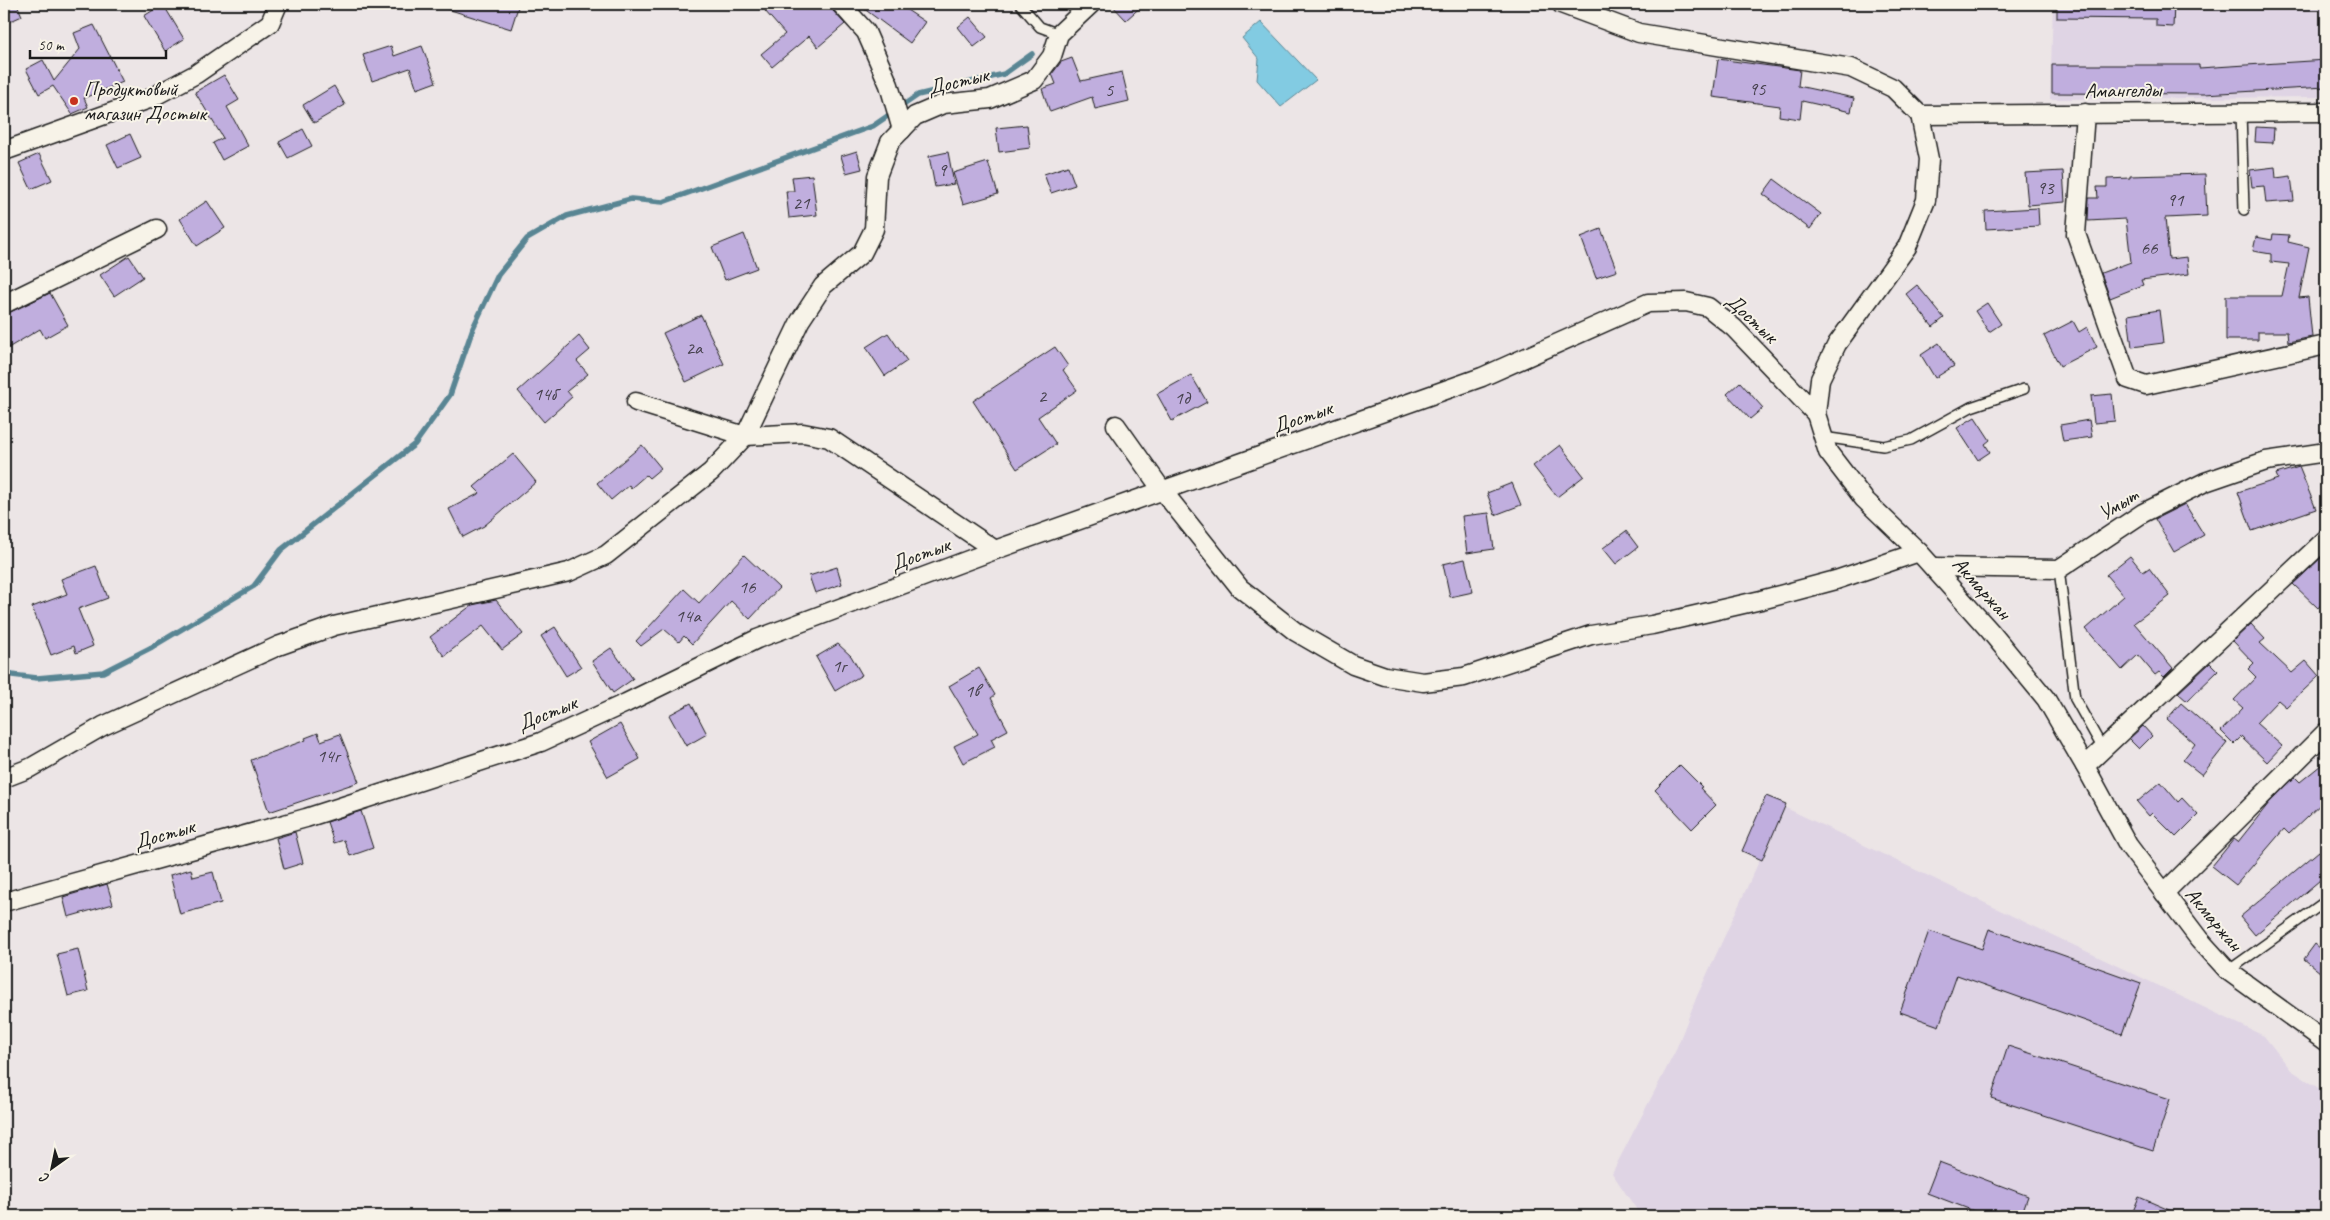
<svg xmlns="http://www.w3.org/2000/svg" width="2330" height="1220" font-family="Caveat,sans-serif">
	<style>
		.built { fill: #dfd4e4 }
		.water { fill: #82cbe2; stroke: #598593 }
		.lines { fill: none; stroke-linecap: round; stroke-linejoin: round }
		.stream { stroke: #598593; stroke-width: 5.5 }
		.building { fill: #c0aede; stroke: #1c1c1c }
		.service-casing { stroke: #1c1c1c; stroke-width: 12 }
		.minor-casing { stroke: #1c1c1c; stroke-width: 21 }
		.service { stroke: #f7f3e8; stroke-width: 9 }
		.minor { stroke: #f7f3e8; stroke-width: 18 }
		.poi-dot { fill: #c8321e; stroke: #f7f3e8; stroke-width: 2 }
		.labels { text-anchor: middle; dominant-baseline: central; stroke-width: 4; stroke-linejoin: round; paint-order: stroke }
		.number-label { font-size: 19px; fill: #45404c }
		.street-label { font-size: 21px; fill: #1c1c1c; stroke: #f7f3e8 }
		.poi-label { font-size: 21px; fill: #1c1c1c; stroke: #f7f3e8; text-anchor: start }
	</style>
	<rect width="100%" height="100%" fill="#ece5e6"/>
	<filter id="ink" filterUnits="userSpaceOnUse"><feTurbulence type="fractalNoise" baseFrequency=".02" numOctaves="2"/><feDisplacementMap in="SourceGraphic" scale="10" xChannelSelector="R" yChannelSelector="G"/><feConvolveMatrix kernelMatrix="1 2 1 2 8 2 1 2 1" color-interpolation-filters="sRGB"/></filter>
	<g filter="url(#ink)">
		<g class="built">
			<polygon points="2053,4 2326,4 2326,97 2050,99"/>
			<polygon points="1784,807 2264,1036 2291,1070 2326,1093 2326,1216 1641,1216 1612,1173 1675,1052 1697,996"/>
		</g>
		<polygon class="water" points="1261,22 1316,80 1281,107 1257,80 1259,59 1242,38"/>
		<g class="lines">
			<polyline class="stream" points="4,668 12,675 37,678 103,672 152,647 254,586 281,550 415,444 450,395 473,328 498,275 527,239 567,216 631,199 663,202 873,126 918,95 1004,74 1032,54"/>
		</g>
		<g class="building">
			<polygon points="4,4 17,4 22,16 4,24"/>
			<polygon points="163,4 184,39 165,51 144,16"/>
			<polygon points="441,4 519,4 511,29 441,7"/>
			<polygon points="773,4 831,4 833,11 845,24 818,47 809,36 772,67 761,54 785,34 765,11"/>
			<polygon points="855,4 898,4 925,22 910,43 863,8 861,10"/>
			<polygon points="1111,4 1144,4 1126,20"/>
			<polygon points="2057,4 2174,4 2173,27 2156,26 2156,19 2057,18"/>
			<polygon points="970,17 987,37 974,47 958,27"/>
			<polygon points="94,25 123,82 84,98 88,107 72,114 53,86 39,94 26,69 43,60 54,81 80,49 74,33"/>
			<polygon points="391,46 394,56 422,46 436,82 417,89 410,68 372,81 363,55"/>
			<polygon points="1072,58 1081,81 1122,72 1129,101 1095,109 1092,97 1050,112 1042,89 1056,84 1052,74 1061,62"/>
			<polygon points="1718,59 1800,70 1798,86 1854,98 1851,112 1802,101 1800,119 1779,116 1780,106 1713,97"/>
			<polygon points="2326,60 2326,87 2204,94 2052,93 2052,65 2199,65 2199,68"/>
			<polygon points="224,75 239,100 227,107 248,146 222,160 213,143 223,138 195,92"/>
			<polygon points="334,86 345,105 314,123 303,105"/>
			<polygon points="1027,125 1030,148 999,152 996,128"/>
			<polygon points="2256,127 2274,128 2273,143 2255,142"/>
			<polygon points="303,129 312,146 288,158 279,142"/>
			<polygon points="130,134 141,158 118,168 107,145"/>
			<polygon points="857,151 862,169 846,173 841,156"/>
			<polygon points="948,152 954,184 935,187 929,156"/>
			<polygon points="39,154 52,180 31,189 19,163"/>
			<polygon points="988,162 998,194 963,204 953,173"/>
			<polygon points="1068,166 1075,185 1051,193 1044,174"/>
			<polygon points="2275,167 2276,178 2291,176 2294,201 2266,203 2264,186 2252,187 2250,170"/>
			<polygon points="2063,171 2065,202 2028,205 2025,173"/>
			<polygon points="2205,174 2207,216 2165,218 2169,259 2187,257 2189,274 2141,280 2143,285 2110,298 2101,273 2131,262 2126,219 2088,221 2089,198 2098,198 2097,187 2107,187 2107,179 2130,178 2130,176"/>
			<polygon points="812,175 817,215 789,218 786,191 794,191 792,177"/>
			<polygon points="1774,179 1821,214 1810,229 1763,194"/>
			<polygon points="207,201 225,228 197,246 180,219"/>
			<polygon points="2038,208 2039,226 1986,229 1985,211"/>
			<polygon points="1601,229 1617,271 1596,278 1581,237"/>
			<polygon points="744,234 757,268 725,280 712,247"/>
			<polygon points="2273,234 2289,235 2288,242 2309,247 2299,298 2308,297 2312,337 2288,342 2287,332 2258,332 2258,340 2226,340 2226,296 2282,296 2289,264 2271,262 2271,254 2253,251 2256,237 2272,240"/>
			<polygon points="129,256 143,277 114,296 100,275"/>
			<polygon points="1917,285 1944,318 1933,327 1906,294"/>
			<polygon points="50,293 68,325 45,338 40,329 8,348 4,340 4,315"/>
			<polygon points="1987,303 2001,324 1989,332 1975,311"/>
			<polygon points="2159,310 2163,343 2132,347 2128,315"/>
			<polygon points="701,315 724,364 686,382 663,333"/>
			<polygon points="2073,321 2079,332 2087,327 2097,347 2060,366 2044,336"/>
			<polygon points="888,333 907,361 885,376 866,347"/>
			<polygon points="579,336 590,350 577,361 588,374 567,391 572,397 544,422 518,391"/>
			<polygon points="1939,343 1954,366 1935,378 1921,355"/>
			<polygon points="1055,347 1068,366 1063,370 1077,390 1038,417 1056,444 1017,469 973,401"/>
			<polygon points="1191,375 1207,402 1172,421 1157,394"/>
			<polygon points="1740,382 1763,408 1750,419 1727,394"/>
			<polygon points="2112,394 2115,421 2094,423 2091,396"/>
			<polygon points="1975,417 1990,440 1985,444 1990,452 1978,460 1957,428"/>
			<polygon points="2089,420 2092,437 2063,441 2060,425"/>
			<polygon points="642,445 661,468 649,478 646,475 631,488 629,485 611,500 597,483"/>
			<polygon points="1560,445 1584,476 1557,497 1533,466"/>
			<polygon points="513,454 536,482 484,526 463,537 449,509 480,493 474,487"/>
			<polygon points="2299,467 2316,509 2252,531 2238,492 2278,479 2276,474"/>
			<polygon points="1512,483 1521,505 1495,515 1487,493"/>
			<polygon points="2185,504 2204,535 2174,552 2155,519"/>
			<polygon points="1489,513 1494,549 1467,553 1462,516"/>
			<polygon points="1626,531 1638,547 1616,564 1603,548"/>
			<polygon points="2326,553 2326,599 2318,608 2293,584"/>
			<polygon points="744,555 779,588 750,619 731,601 692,644 684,636 679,642 664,629 641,646 636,641 684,589 699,603"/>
			<polygon points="2130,556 2143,572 2149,568 2170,596 2134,623 2173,668 2164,677 2159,672 2155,675 2138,655 2122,670 2086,629 2124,596 2106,575"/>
			<polygon points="1465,559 1473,592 1450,597 1443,564"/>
			<polygon points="96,566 108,598 78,609 93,646 76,653 74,646 51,655 32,607 67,594 61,579"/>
			<polygon points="837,567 842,584 815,593 809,576"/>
			<polygon points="496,600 523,634 502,650 483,626 444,656 430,637 472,605"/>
			<polygon points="2251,624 2265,639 2260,643 2292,673 2306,661 2319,676 2286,707 2278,700 2256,723 2282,746 2267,762 2241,737 2234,744 2221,731 2243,708 2234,700 2256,677 2248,669 2254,663 2233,641"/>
			<polygon points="555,627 581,667 566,676 541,636"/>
			<polygon points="838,644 851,656 862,675 835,691 816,657"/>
			<polygon points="611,648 633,679 613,693 592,661"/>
			<polygon points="2210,663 2218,671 2187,701 2178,693"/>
			<polygon points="979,668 995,695 991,698 1008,730 991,739 995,747 963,763 954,746 978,734 949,686"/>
			<polygon points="691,703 707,734 686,746 669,715"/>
			<polygon points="2181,703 2227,743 2202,775 2183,760 2195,744 2167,719"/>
			<polygon points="620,724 640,759 608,777 588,742"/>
			<polygon points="2143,726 2152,736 2139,749 2129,739"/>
			<polygon points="318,733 321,741 340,734 359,782 269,812 251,760 306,740 305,738"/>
			<polygon points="2326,761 2326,799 2289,834 2284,829 2236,885 2212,866 2234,839 2238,842 2269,803 2295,777 2300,782"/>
			<polygon points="1680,765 1702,787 1700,788 1716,805 1692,829 1655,790"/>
			<polygon points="2161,782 2178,802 2182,798 2198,815 2176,837 2152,813 2149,816 2137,802"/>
			<polygon points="1766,796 1786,804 1762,860 1742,851"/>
			<polygon points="361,811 373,848 350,856 344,840 334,843 327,822"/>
			<polygon points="295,832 303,863 284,869 276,838"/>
			<polygon points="2319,851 2326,859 2326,875 2255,935 2240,917"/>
			<polygon points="191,869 193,877 213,872 221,903 180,914 170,875"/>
			<polygon points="107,884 113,904 68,917 63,897"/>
			<polygon points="1989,929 2141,983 2122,1034 1957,975 1939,1026 1900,1012 1929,931 1982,949"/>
			<polygon points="2315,944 2326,953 2326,977 2304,959"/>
			<polygon points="78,949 88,991 68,996 57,954"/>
			<polygon points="2008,1046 2170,1099 2153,1151 1991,1098"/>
			<polygon points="1939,1162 2028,1196 2021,1216 1987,1216 1927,1193"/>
			<polygon points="2139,1197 2183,1216 2131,1216"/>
		</g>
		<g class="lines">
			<g class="service-casing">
				<g id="service">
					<polyline points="1020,4 1040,27 1059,34"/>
					<polyline points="2241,112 2244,210"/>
					<polyline points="1823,437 1883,446 1911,440 1971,407 2024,389"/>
					<polyline points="2059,569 2075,699 2103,749"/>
					<polyline points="2228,971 2326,901"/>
				</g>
			</g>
			<g class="minor-casing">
				<g id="minor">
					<polyline points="841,4 866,32 889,85 902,130"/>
					<polyline points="1561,4 1639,33 1851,68 1893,88 1920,115"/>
					<polyline points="2085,113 2076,234 2128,379 2146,385 2326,345"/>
					<polyline points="1920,115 1929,159 1926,200 1907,247 1837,344 1820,379 1816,414 1828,452 1864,499 1919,552 1990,631 2046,699 2085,766 2128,845 2199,939 2228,971 2326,1042"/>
					<polyline points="1920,115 2326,112"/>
					<polyline points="4,151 149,99 196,74 270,23 278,4"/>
					<polyline points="4,304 157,229"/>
					<polyline points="636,402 745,436 803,433 829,438 995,550"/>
					<polyline points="1116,425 1162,490 1240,588 1296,632 1353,665 1385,676 1423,682 1464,677 1591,635 1652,625 1761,600 1836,580 1919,552"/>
					<polyline points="1933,567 2059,569 2143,513 2205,482 2266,461 2326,452"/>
					<polyline points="2085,766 2326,539"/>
					<polyline points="4,778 30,768 103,726 278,646 334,626 569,572 606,555 711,472 745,436 800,321 823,286 862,253 874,229 877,176 890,142 915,116 943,104 990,99 1034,80 1052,56 1059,34 1091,4"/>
					<polyline points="2164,893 2326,732"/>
					<polyline points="4,902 306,818 541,742 626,703 757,639 995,550 1482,377 1648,303 1686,302 1708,307 1734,328 1816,414"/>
				</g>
			</g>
			<use href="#service" class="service"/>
			<use href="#minor" class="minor"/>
		</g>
	</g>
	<circle class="poi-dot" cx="74" cy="101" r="5"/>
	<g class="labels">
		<g class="number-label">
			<text x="1757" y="89">95</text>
			<text x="1109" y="90">5</text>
			<text x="942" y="170">9</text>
			<text x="2045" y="188">93</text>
			<text x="2175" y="200">91</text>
			<text x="801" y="203">21</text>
			<text x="2149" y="248">66</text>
			<text x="694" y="348">2а</text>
			<text x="545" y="394">14б</text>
			<text x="1042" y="396">2</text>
			<text x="1182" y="398">1д</text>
			<text x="747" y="587">16</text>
			<text x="688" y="616">14а</text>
			<text x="839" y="666">1г</text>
			<text x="972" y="691">1в</text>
			<text x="328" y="756">14г</text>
		</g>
		<g class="street-label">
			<text transform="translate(958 81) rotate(-13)">Достык</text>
			<text transform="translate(2123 90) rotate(-1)">Амангелды</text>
			<text transform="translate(1752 318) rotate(43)">Достык</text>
			<text transform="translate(1302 417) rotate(-19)">Достык</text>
			<text transform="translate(2118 504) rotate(-32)">Умыт</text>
			<text transform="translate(920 554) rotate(-20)">Достык</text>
			<text transform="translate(1982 588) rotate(48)">Акмаржан</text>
			<text transform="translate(547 713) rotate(-22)">Достык</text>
			<text transform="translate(164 834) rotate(-16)">Достык</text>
			<text transform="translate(2214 919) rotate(50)">Акмаржан</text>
		</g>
		<g class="poi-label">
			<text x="84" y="89">Продуктовый<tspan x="84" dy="24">магазин Достык</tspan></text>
		</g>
	</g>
	<rect width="2330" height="1220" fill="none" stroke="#f7f3e8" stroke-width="20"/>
	<rect x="10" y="10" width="2310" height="1200" fill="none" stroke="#1c1c1c" stroke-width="2" filter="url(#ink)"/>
	<g transform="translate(52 1168) rotate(213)" stroke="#f7f3e8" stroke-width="4" paint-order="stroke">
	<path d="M0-4L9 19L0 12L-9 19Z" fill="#1c1c1c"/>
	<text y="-8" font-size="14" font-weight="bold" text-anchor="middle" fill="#1c1c1c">С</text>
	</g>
	<path d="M30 50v8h136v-8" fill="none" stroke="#1c1c1c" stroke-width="2.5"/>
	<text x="38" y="50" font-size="15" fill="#1c1c1c" stroke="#f7f3e8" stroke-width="4" paint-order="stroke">50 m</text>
</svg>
